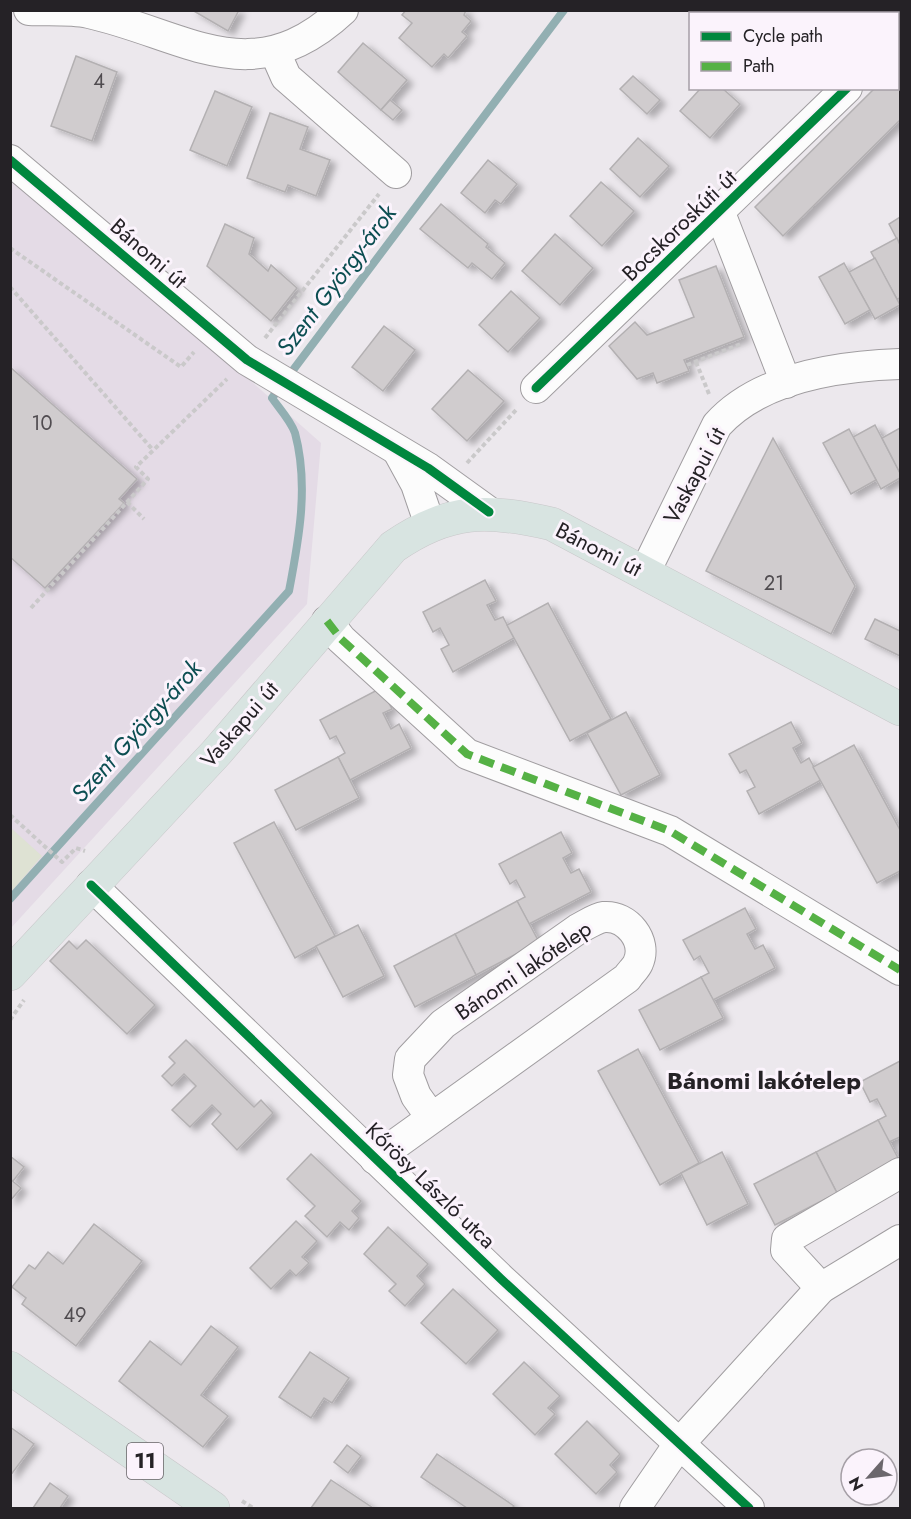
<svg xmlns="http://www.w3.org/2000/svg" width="911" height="1519" font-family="Jost,sans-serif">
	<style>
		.built { fill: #e4dbe6 }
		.green { fill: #dee2d3 }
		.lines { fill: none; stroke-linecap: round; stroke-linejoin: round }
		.stream { stroke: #92afb2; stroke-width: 8 }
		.building { fill: #d0ccce; stroke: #b3b0b2; stroke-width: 1.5; filter: url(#shadow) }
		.minor-casing { stroke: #a09da0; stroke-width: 32 }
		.major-casing { stroke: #c8c7c9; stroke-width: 34 }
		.path { stroke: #cac9ca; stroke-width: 4; stroke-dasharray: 4.5 3; stroke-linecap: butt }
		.minor { stroke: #fcfcfc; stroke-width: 30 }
		.major { stroke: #d8e4e1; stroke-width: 33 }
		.quiet { stroke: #55b145; stroke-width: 8; stroke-dasharray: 15 8; stroke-linecap: butt }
		.cycleway-casing { stroke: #fbf3fc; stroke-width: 13 }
		.cycleway { stroke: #00873e; stroke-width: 9 }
		.labels { text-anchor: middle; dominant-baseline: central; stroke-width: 6; stroke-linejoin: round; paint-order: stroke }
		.number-label { font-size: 20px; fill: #504c50 }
		.shield { fill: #fbf3fc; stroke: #656166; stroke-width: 1.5 }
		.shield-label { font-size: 21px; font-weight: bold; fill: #252226 }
		.street-label { font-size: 22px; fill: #252226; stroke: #fbf3fc }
		.water-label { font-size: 24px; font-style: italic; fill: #0c4e52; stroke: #fbf3fc }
		.neighbourhood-label { font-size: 24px; font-weight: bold; fill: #252226; stroke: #fbf3fc }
	</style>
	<defs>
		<filter id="shadow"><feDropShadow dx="6" dy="4" stdDeviation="3" flood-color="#0004"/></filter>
	</defs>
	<rect width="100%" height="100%" fill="#ece8ed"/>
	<polygon class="built" points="11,169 321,443 307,604 11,928"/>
	<polygon class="green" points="11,828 42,856 11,892"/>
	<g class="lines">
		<path class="stream" d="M10,899L289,591C299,539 309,485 295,433C291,421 279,408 272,398L564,10"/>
	</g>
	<g class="building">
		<polygon points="192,10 239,10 228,31"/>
		<polygon points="406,10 466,10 464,15 471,21 462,32 467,36 448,58 444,54 432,67 399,38 412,23 402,15"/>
		<polygon points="788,10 847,10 844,14 785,14"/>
		<polygon points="363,43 407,80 381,110 338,72"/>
		<polygon points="76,56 117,72 92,141 51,126"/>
		<polygon points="900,64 900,120 783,236 755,207 875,88 898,88 898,67"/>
		<polygon points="633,76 660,100 647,114 620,89"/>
		<polygon points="701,88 722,88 740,104 710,138 680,111"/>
		<polygon points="215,91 252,107 227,166 190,150"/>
		<polygon points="390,100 402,110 393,120 381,110"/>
		<polygon points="270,113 308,127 300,149 330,160 316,196 288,185 285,192 247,178"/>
		<polygon points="638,138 669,166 640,197 610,169"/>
		<polygon points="488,160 517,184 501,204 495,200 485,213 461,193"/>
		<polygon points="601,182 634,211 602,246 570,216"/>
		<polygon points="441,204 488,244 486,247 505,263 492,279 472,263 468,268 420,229"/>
		<polygon points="900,217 900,245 889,224"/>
		<polygon points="225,224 254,238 249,254 268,271 271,265 297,288 271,321 207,266"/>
		<polygon points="555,234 593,268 560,305 522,271"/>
		<polygon points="897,238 900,245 900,298 897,299 871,252"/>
		<polygon points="875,258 900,305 875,319 849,272"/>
		<polygon points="844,263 870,310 845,324 819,277"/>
		<polygon points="716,266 744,337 684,360 689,371 657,383 653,373 637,379 609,346 635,322 647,335 694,317 679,280"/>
		<polygon points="511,291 540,318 508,352 479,325"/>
		<polygon points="384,326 415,350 383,391 352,367"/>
		<polygon points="10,367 137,479 119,499 124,503 45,588 10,557"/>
		<polygon points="468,370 504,401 467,441 432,409"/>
		<polygon points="875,425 900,473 900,478 881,489 853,437"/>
		<polygon points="900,428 900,473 882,438"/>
		<polygon points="849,429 876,480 851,494 823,443"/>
		<polygon points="773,438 855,586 831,634 706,571"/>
		<polygon points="485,580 496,601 487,605 495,620 503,617 514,638 453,672 441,649 449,645 440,628 433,632 423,612"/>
		<polygon points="548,603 611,719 570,741 507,625"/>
		<polygon points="875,619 900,631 900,656 865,639"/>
		<polygon points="381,688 392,709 383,713 391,729 399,724 411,748 350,780 338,757 345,753 336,736 330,739 320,720"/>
		<polygon points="626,712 660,775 621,795 587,733"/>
		<polygon points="791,722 802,743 793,748 801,763 809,758 821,780 759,814 747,791 755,787 746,770 740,773 729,754"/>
		<polygon points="854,745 900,830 900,871 877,883 813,767"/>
		<polygon points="338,757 359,798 296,830 275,790"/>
		<polygon points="274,822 335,936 295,958 234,843"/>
		<polygon points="561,832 572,853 563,858 571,873 579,869 591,892 529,924 517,901 525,897 516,880 510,884 499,864"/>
		<polygon points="517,901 539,942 476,975 455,934"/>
		<polygon points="745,908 756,929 747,934 755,949 763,945 775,968 713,1000 701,977 709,973 700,956 694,960 683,940"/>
		<polygon points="358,925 384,976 343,997 316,946"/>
		<polygon points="455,934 476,975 415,1007 394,966"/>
		<polygon points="86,940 155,1005 127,1034 50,961 69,941 77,949"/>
		<polygon points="701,977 723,1018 660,1050 639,1010"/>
		<polygon points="186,1040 254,1107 261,1100 273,1113 237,1150 212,1124 221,1114 212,1105 190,1127 172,1110 196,1086 184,1074 172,1086 162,1076 175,1063 169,1057"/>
		<polygon points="638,1049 699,1163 660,1185 598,1071"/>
		<polygon points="900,1061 900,1137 889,1142 878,1120 886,1116 877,1099 870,1102 860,1082"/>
		<polygon points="878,1120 899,1160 837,1193 816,1152"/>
		<polygon points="722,1152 748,1204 707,1225 681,1173"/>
		<polygon points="816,1152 837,1193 775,1225 754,1184"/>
		<polygon points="311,1154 361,1201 352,1211 359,1218 349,1230 340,1222 327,1237 305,1216 315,1206 287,1179"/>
		<polygon points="10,1156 24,1167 13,1181 10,1179"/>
		<polygon points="10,1179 21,1188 10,1201"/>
		<polygon points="296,1221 317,1241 302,1257 309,1263 296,1276 290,1270 271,1289 250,1268"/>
		<polygon points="94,1224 142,1261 76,1346 22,1304 26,1298 12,1287 29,1265 35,1269 48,1252 63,1264"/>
		<polygon points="388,1227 428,1264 417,1276 425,1284 405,1306 389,1291 396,1284 364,1254"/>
		<polygon points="453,1289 498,1330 466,1364 421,1323"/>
		<polygon points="211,1326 238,1347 201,1395 228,1416 203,1447 119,1381 150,1341 181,1365"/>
		<polygon points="310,1352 349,1378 332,1403 324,1398 311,1418 279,1397"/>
		<polygon points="524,1362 560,1396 548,1408 555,1414 535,1435 493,1394"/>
		<polygon points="587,1421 620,1454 610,1465 617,1472 596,1494 555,1454"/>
		<polygon points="10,1427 34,1444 10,1476"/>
		<polygon points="347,1445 361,1456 348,1473 334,1462"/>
		<polygon points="437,1454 514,1506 512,1508 467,1508 421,1477"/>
		<polygon points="331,1480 373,1508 311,1508"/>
		<polygon points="50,1483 68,1496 60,1508 33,1508"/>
	</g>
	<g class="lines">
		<g class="minor-casing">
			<g id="minor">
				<path d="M29,10C48,11 71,9 89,13C187,35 252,95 343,10"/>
				<polyline points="898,40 900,37"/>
				<polyline points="275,52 286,77 396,173"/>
				<polyline points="10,160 247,360 428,468 489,512"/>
				<polyline points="720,213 786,383"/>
				<polyline points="536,388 847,88"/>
				<polyline points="398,451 416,484 430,525"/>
				<path d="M645,572L717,425C760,377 839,366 900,364"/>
				<polyline points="327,621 341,639 467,754 670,831 900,970"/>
				<polyline points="91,885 501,1279 749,1508"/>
				<path d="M375,1159L627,978C630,973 636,968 638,963C648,941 627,915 604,917C596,918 586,925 578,929L443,1024L410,1059L408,1075L416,1096L431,1117"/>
				<polyline points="821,1288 786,1250 787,1239 900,1173"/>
				<polyline points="635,1508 679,1444 821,1288 900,1240"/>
			</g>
		</g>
		<g class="major-casing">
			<g id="major">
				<path d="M10,974L216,753L393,547C449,508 488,509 552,524L900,709"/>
				<polyline points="10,1368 213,1508"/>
			</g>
		</g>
		<g class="path">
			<polyline points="10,248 181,367 194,352"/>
			<polyline points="10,287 153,450"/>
			<polyline points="265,338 379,194"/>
			<polyline points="696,362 709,394"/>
			<polyline points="687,365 741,344"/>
			<polyline points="467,463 517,409"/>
			<polyline points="127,502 144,519"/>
			<polyline points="31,608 148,479 136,467 227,379"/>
			<polyline points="10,815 62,862 76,848 85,851"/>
			<polyline points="10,1020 24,1000"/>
			<polyline points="242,1501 253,1508"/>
		</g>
		<use href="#minor" class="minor"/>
		<use href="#major" class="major"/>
		<polyline class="quiet" points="327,621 341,639 467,754 670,831 900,970"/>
		<g class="cycleway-casing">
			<g id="cycleway">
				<polyline points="10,160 247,360 428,468 489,512"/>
				<polyline points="536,388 847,88"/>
				<polyline points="91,885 501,1279 749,1508"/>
			</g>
		</g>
		<use href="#cycleway" class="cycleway"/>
	</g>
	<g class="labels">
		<g class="number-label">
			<text x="99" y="81">4</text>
			<text x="42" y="423">10</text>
			<text x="774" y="583">21</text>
			<text x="75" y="1315">49</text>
		</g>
		<rect class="shield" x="127" y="1443" width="36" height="36" rx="4.5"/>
		<g class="shield-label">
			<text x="145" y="1461">11</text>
		</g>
		<g class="street-label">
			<text transform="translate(679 225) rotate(-44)">Bocskoroskúti út</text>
			<text transform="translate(149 253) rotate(41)">Bánomi út</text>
			<text transform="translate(694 475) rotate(-62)">Vaskapui út</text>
			<text transform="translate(599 549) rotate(27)">Bánomi út</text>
			<text transform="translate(239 724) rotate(-49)">Vaskapui út</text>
			<text transform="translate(523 970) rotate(-34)">Bánomi lakótelep</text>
			<text transform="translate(431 1185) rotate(44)">Kőrösy László utca</text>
		</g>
		<g class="water-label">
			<text transform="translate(336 280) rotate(-53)">Szent György-árok</text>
			<text transform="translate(136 731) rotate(-48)">Szent György-árok</text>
		</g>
		<g class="neighbourhood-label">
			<text x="764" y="1080">Bánomi lakótelep</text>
		</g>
	</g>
	<rect width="911" height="1519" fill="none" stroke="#252226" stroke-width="24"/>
	<rect x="689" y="12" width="210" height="78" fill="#fbf3fc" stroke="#a59fa6" stroke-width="1.5"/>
	<rect x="701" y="32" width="30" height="9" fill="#00873e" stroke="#a59fa6" stroke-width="1.5"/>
	<text x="743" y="42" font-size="18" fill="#252226">Cycle path</text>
	<rect x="701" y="62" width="30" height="9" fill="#55b145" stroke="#a59fa6" stroke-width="1.5"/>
	<text x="743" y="72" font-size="18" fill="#252226">Path</text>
	<g transform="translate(869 1477) rotate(242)"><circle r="28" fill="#fbf3fc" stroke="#a59fa6" stroke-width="1.5"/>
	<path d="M0-4.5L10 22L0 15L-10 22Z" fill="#6b676c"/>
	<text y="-9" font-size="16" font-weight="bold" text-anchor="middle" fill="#252226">N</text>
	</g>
</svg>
